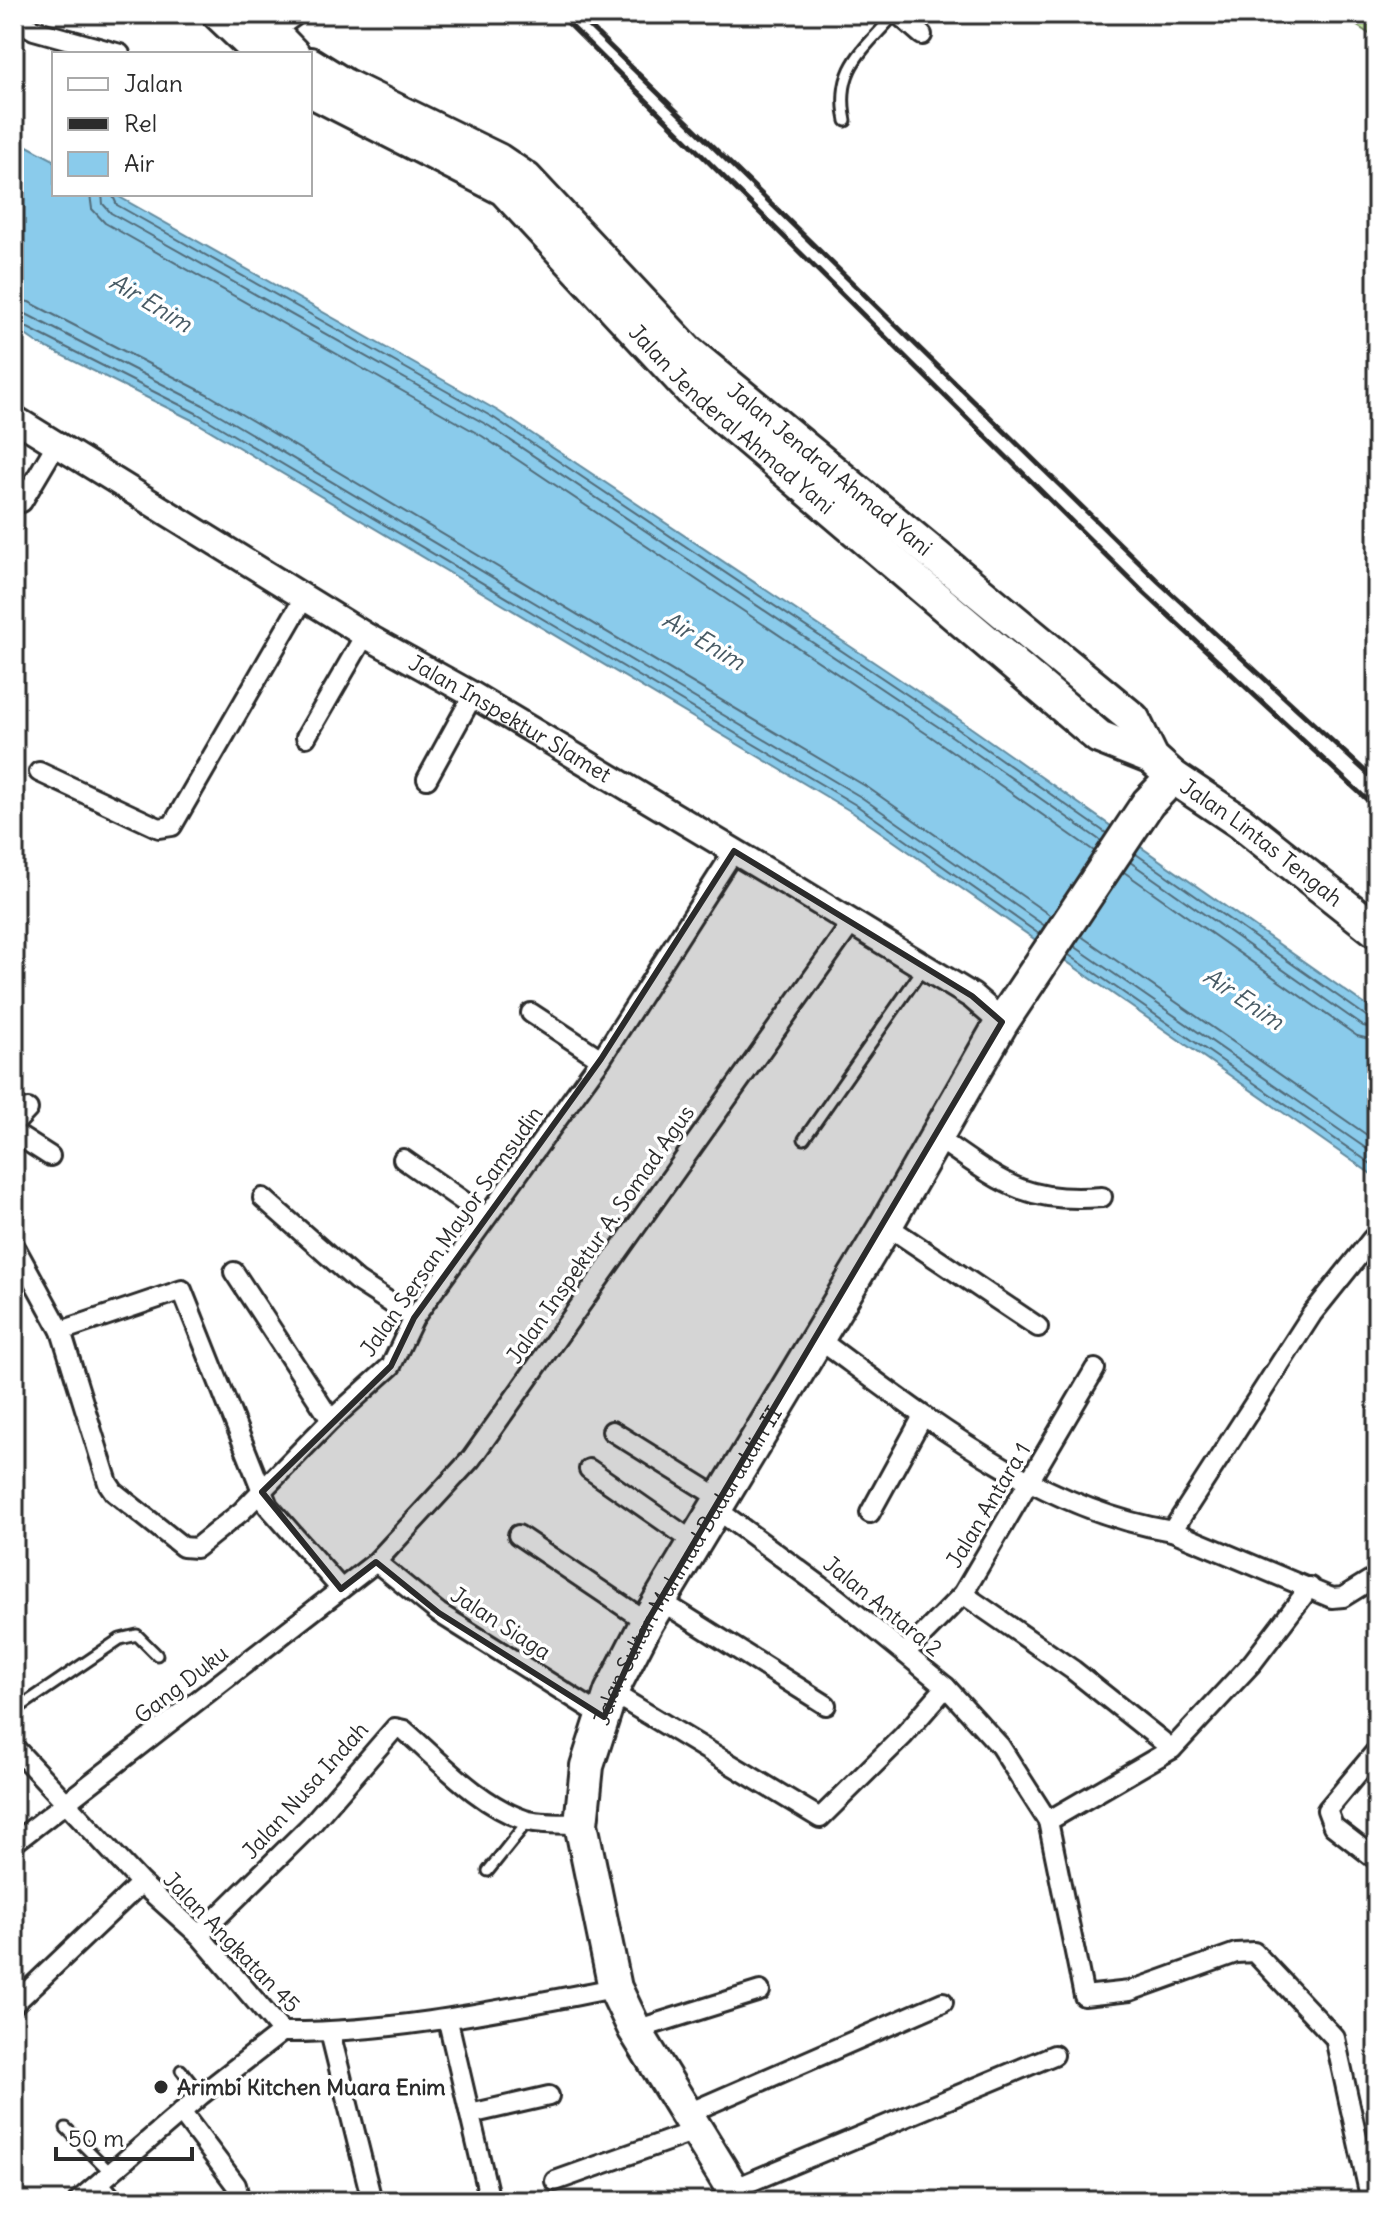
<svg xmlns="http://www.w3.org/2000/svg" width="1391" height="2215" font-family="Delius,sans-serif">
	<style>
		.green { fill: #bde19c; stroke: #748664; stroke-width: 2 }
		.water { fill: #8acbeb; stroke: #648b9e; stroke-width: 2 }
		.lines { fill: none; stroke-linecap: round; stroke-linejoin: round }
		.shore { stroke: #516b78; stroke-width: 2 }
		.service-casing { stroke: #2b2b2b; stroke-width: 15 }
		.minor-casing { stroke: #2b2b2b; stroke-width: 24 }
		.tertiary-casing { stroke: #2b2b2b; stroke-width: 30 }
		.trunk-casing { stroke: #2b2b2b; stroke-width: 38 }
		.service { stroke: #fff; stroke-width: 9 }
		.minor { stroke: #fff; stroke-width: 18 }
		.tertiary { stroke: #fff; stroke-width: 24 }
		.trunk { stroke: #fff; stroke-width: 32 }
		.rail { stroke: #2b2b2b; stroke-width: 5 }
		.marked { fill: #2b2b2b; fill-opacity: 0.2; stroke: #2b2b2b; stroke-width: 6; stroke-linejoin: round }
		.poi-dot { fill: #2b2b2b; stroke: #fff; stroke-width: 3 }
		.labels { text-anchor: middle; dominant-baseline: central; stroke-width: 7; stroke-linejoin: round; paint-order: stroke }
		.street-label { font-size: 22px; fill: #2b2b2b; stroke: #fff }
		.poi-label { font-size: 22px; font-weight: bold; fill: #2b2b2b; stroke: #fff; text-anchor: start }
		.water-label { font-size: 24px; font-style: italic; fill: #485b65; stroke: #fff }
	</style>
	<rect width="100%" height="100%" fill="#fff"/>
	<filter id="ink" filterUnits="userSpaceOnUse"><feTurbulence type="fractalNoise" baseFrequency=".0125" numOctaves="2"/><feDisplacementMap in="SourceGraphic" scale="16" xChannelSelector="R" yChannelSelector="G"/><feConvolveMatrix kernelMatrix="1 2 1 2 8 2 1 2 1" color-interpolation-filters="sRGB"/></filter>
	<g filter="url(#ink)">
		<polygon class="green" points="1339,14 1377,14 1377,39"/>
		<polygon class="water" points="14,139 54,160 54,194 114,194 498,411 950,713 1377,1013 1377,1178 852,812 194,421 37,343 14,327"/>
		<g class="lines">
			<g class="shore">
				<polyline points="90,194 92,209 105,223 482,436 933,738 1094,851"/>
				<polyline points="102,194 103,204 111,213 489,426 940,728 1101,841"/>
				<polyline points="112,194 117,205 494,418 945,720 1106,833"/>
				<polyline points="14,299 29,302 209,395 867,787 1051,916"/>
				<polyline points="14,311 24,313 203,405 861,797 1045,926"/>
				<polyline points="14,321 198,414 856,805 1039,934"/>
				<polyline points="1136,854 1369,1018 1377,1019"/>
				<polyline points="1130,862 1363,1026 1377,1029"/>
				<polyline points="1124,872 1357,1036 1377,1041"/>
				<polyline points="1081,936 1377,1142"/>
				<polyline points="1074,946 1377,1156"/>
				<polyline points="1069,955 1377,1168"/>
			</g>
			<g class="service-casing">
				<g id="service">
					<path d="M846,121C835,68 863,51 895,14"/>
					<polyline points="804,1139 924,967"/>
					<polyline points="14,1711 120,1639 137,1635 157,1655"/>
					<polyline points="488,1871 528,1821"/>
					<polyline points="181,2070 201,2095"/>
					<polyline points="66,2128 111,2173"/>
				</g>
			</g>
			<g class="minor-casing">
				<g id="minor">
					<polyline points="898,14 922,35"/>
					<polyline points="14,18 34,30 120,54"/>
					<polyline points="22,502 57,443"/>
					<polyline points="306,737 365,635"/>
					<polyline points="39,772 159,828 172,826 305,596"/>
					<polyline points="427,779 473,695"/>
					<polyline points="531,1013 601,1059"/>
					<polyline points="14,1124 28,1109"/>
					<polyline points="14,1133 50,1156"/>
					<path d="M936,1137C999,1180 1022,1204 1102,1197"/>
					<polyline points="403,1159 486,1217"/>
					<polyline points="263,1198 357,1281 414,1318"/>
					<polyline points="886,1225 1038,1327"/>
					<polyline points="14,1245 61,1331 108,1483 114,1492 183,1547 196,1548 242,1511 331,1420 391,1366 414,1318 601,1059 734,851"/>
					<polyline points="234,1272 331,1420"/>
					<polyline points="61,1331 182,1290 268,1506 341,1589"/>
					<path d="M817,1338C924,1416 1037,1509 1172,1531L1332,1598L1343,1597L1377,1576"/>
					<polyline points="612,1431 721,1499"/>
					<polyline points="589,1469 694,1542"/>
					<polyline points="870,1513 923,1416"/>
					<polyline points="1172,1531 1312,1314 1372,1239"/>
					<polyline points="518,1535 647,1622"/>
					<polyline points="376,1562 439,1613 604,1717"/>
					<polyline points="1310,1587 1252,1663 1172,1749 1048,1821 1084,1996 1130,1991 1236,1953 1254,1952 1335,2038 1371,2201"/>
					<polyline points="963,1594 1073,1670 1172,1749"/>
					<polyline points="661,1601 826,1705"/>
					<polyline points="905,1653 963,1594 1095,1369"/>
					<polyline points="946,1687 1000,1746 1048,1821"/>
					<polyline points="611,1692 820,1818 903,1736 946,1687 837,1598 715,1508"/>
					<path d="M14,1747L141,1883L199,1935L282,2032C395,2033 504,2009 615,1988"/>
					<polyline points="1377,1750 1327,1810 1333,1826 1377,1860"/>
					<polyline points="14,1843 376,1562 471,1459 851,924"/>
					<path d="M199,1935L311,1825L395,1728L404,1730C441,1762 478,1804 525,1820C541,1825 564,1823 581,1824"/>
					<polyline points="14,2004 141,1883"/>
					<polyline points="448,2021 490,2201"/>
					<polyline points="635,2030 760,1991"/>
					<polyline points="330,2032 372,2201"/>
					<polyline points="181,2112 236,2185 240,2201"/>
					<polyline points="470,2114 549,2096"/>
					<polyline points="686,2114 943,2002"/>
					<polyline points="555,2181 695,2131"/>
					<polyline points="99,2184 114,2201"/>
					<polyline points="733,2189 1054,2055"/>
					<polyline points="78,2201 201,2095 282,2032"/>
				</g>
			</g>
			<g class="tertiary-casing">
				<g id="tertiary">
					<polyline points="270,30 292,14"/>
					<path id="s1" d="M14,418L365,635L473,695L789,884L972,996L1002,1022"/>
				</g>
			</g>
			<g class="trunk-casing">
				<g id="trunk">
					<polyline points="219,14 261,54"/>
					<polyline points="254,14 293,54"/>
					<path id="s2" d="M310,64L344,85L498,160L526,179L687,351L1133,719L1152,758L1173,777"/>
					<path id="s3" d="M310,90L504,189L691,390L1099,737L1152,758"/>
					<path id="s4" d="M740,2201L635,2030L615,1988L581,1824L587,1766L611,1692L647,1622L886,1225L1002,1022L1148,803L1173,777L1240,822L1377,931"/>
				</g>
			</g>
			<use href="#service" class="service"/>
			<use href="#minor" class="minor"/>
			<use href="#tertiary" class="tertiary"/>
			<use href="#trunk" class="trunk"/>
			<g class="rail">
				<polyline points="559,14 1141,590 1377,809"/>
				<polyline points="577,14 1158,581 1377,782"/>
			</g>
		</g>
	</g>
	<path class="marked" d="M734,851L972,996L1002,1022L647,1622L604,1717L439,1613L376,1562L341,1589L262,1492L391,1366L414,1318L601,1059Z"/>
	<circle class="poi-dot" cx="161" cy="2087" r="8"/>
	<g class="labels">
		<g class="street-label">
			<text stroke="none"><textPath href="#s3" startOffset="542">Jalan Jenderal Ahmad Yani</textPath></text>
			<text stroke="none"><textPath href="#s2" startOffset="666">Jalan Jendral Ahmad Yani</textPath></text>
			<text stroke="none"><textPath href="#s1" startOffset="580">Jalan Inspektur Slamet</textPath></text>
			<text stroke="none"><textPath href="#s4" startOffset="1736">Jalan Lintas Tengah</textPath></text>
			<text transform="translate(451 1231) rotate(-55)">Jalan Sersan Mayor Samsudin</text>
			<text transform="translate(600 1234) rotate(-55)">Jalan Inspektur A. Somad Agus</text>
			<text transform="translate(988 1505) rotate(-59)">Jalan Antara 1</text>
			<text stroke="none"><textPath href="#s4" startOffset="698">Jalan Sultan Mahmud Badaruddin II</textPath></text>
			<text transform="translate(883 1606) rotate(39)">Jalan Antara 2</text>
			<text transform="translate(501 1623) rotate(33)">Jalan Siaga</text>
			<text transform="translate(181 1684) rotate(-38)">Gang Duku</text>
			<text transform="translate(305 1790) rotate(-48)">Jalan Nusa Indah</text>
			<text transform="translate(232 1942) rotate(46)">Jalan Angkatan 45</text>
		</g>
		<g class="poi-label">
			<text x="177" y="2087">Arimbi Kitchen Muara Enim</text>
		</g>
		<g class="water-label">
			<text transform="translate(151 302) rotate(31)">Air Enim</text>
			<text transform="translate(704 640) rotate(31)">Air Enim</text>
			<text transform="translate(1244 998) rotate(34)">Air Enim</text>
		</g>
	</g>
	<rect width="1391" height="2215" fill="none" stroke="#fff" stroke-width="48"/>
	<rect x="24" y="24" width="1343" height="2167" fill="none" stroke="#2b2b2b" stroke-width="3" filter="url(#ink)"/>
	<rect x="52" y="52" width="260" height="144" fill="#ffffff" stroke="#aaaaaa" stroke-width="2"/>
	<rect x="68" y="78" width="40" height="12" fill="#ffffff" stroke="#aaaaaa" stroke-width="2"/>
	<text x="124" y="92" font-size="24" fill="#2b2b2b">Jalan</text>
	<rect x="68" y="118" width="40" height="12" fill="#2b2b2b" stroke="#aaaaaa" stroke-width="2"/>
	<text x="124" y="132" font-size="24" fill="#2b2b2b">Rel</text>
	<rect x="68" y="152" width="40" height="24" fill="#8acbeb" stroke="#aaaaaa" stroke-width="2"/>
	<text x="124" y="172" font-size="24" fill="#2b2b2b">Air</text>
	<path d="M56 2147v12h136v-12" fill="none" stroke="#2b2b2b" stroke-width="4"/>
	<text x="68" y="2147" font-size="24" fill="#2b2b2b" stroke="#ffffff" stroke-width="6" paint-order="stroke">50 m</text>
</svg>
